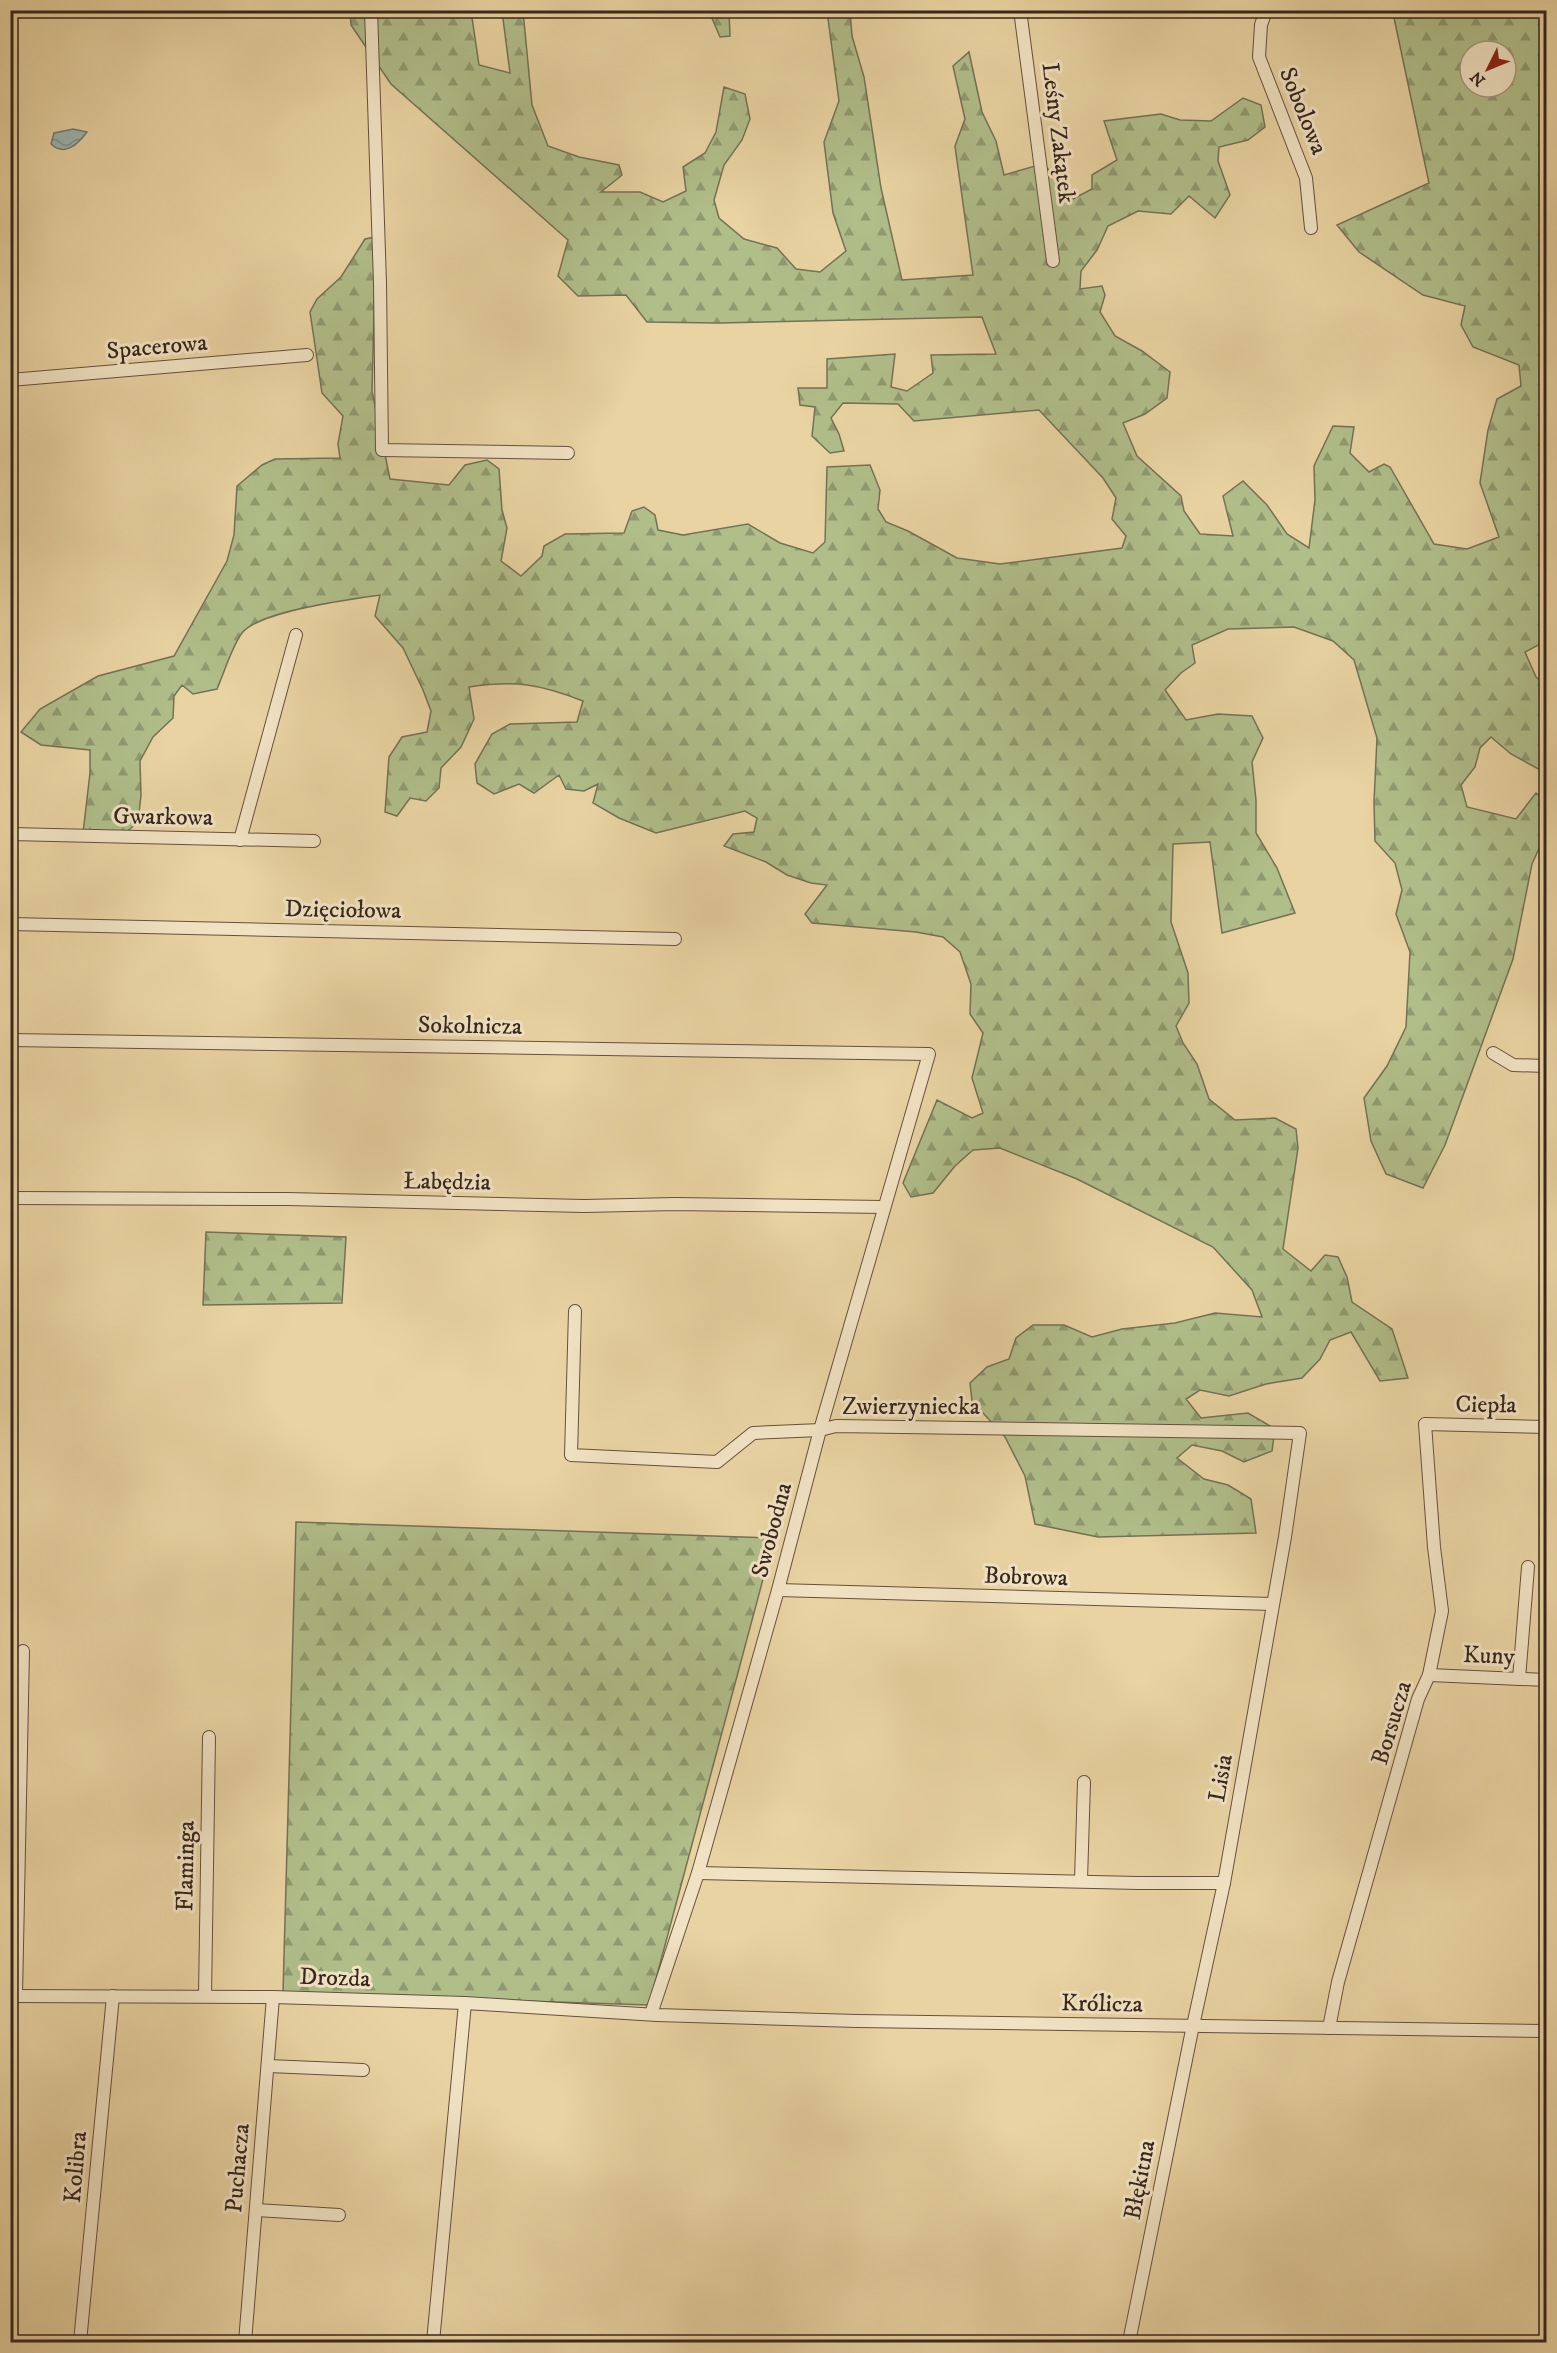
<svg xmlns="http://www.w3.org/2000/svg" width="1557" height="2353" font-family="'IM FELL DW Pica',serif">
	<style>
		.forest { fill: url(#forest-firs); stroke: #747254; stroke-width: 1.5; fill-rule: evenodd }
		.water { fill: url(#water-waves); stroke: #737c75; stroke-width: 1.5 }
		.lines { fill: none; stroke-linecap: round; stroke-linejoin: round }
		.minor-casing { stroke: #64513e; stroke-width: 14 }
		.minor { stroke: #f1e2c3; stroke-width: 12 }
		.labels { text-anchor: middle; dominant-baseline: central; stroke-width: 6; stroke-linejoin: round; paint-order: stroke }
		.street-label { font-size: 24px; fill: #37261d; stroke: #f1e2c3 }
	</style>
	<defs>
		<pattern id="forest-firs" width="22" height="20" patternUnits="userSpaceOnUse" patternTransform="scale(1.5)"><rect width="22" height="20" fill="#b0be8a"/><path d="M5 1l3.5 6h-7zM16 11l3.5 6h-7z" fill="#909a70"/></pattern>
		<pattern id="water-waves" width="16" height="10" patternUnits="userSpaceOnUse" patternTransform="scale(1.5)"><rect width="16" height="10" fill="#9bb6b0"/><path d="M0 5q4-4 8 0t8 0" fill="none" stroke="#7f948f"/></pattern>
	</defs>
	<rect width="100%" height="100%" fill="#e9d3a2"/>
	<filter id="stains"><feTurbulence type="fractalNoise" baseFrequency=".00333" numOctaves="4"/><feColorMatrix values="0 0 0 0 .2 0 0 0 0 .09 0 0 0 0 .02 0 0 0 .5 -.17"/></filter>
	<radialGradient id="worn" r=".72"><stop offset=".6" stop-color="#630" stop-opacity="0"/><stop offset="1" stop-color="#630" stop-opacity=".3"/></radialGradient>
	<g class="forest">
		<path d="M350,11H471L479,65L510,73L502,11H523L532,105L548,146L579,157L619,165L622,175L601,192H640L663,202L686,191L683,167L705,153L716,132L724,87L745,94L750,119L742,140L724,165L714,200L719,218L744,239L777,248L796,269L820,272L846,251L833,213L824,142L839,101L827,11H850L852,36L864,77L881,188L902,280L973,275L955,146L965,119L953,66L969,52L982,112L996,141L1004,175L1042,164L1060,179L1073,199L1092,189V175L1117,160L1104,121L1161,114L1180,120L1211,121L1243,98L1261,105L1265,127L1248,140L1219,147L1218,161L1230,195L1215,218L1189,196L1171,214L1138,211L1108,226L1097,250L1081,271L1080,289L1102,286L1105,295L1100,312L1115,336L1142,351L1170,372L1167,398L1145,414L1123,423L1137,456L1181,496L1184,511L1200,534L1233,536L1223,496L1243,481L1267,505L1287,534L1309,548L1315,500L1314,466L1333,426L1354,427L1350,453L1369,472L1384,464L1390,467L1434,544L1467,549L1499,537L1480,483L1488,430L1497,399L1521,386L1519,365L1473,347L1461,325L1465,306L1423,295L1359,252L1337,225L1429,183L1393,13L1389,11H1540L1546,21V648L1540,644L1525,652L1536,677L1546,685V770L1542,771L1511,754L1491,737L1480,748L1475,767L1461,785L1467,807L1516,819L1536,793L1546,801V833L1532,864L1513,959L1445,1145L1423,1188L1386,1174L1371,1141L1364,1098L1387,1066L1406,1027L1410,952L1396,914L1402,890L1395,863L1375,841L1374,802L1377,738L1354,660L1333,641L1294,627L1228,629L1192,645L1195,663L1181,673L1165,690L1186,720L1218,714L1252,716L1263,738L1252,762L1256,800V833L1277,868L1295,913L1222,933L1210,842L1173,844L1171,922L1188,973L1189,1003L1176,1026L1183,1043L1197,1064L1209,1099L1235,1120L1275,1118L1296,1129L1298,1148L1283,1249L1311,1271L1325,1255L1338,1257L1347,1277L1352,1302L1392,1329L1408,1378L1380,1381L1351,1332L1330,1340L1320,1359L1302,1378L1266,1384L1229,1396L1200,1390L1186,1399L1201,1418L1248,1413L1275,1429L1272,1451L1244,1462L1222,1451L1192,1445L1177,1458L1204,1479L1228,1485L1251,1499L1256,1533L1098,1537L1035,1524L1025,1476L1005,1437L972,1401L970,1383L987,1367L1009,1359L1016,1338L1033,1325H1064L1092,1337L1122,1329L1175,1323L1215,1313L1262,1317L1252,1290L1213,1247L1077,1179L1000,1148L973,1150L955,1166L933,1193L911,1197L903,1183L937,1100L972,1118L983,1113L972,1078L983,1033L970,1014L971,984L960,952L943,937L916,932L812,923L805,914L827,885L811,883L787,875L766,862L724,846L733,834L754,832L757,818L745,811L656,833L619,818L593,803L598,784L584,791L566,789L559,775L534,793L519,784L494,794L477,783L475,764L492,734L510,724L577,722L583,701C540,684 515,680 469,687L474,719L461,747L441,768L439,788L426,801L410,798L397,816L385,812L389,757L402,737L427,732L431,711L423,690L403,648L375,616L380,595C351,599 259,611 242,633C232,646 224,673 217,689L193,694L182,685L174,696L173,718L153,737L140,761L141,795L138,822L123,835L83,833L90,773V750L41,745L21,732L40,709L98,676L174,656L227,561L234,535L237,486L262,465L275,459L340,458L338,444L343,416L322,393L310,312L317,299L341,277L365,239L376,237L372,391L390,479L449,485L465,465L487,460L499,469L502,510L507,528L501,561L521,576L542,556L544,546L565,534L624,533L632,511L644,507L655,515L658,530L683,535L748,524L780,543L813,553L825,542L827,467L870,465L880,490L878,509L886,522L908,531L957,558L1000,564L1122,548L1126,536L1112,519L1116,498L1103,478L1039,410L914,421L898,404L843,403L831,418L839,434L844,451L830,453L812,436L815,407L800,405L798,388H827V359L895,354L891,387L907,391L933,373L931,355L996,354L982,317L719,323L647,322L626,295L578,296L558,276L568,240L391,84L351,25ZM1470,51H1506V87H1470Z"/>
		<polygon points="709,11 729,11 730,36 720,37"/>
		<polygon points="206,1232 346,1237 342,1303 203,1305"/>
		<polygon points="296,1522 774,1538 649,2005 283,1993"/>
	</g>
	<path class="water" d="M73,129L87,132C78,144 65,157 51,144L54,133Z"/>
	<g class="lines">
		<g class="minor-casing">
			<g id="minor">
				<polyline points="371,10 380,283 382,450 568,453"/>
				<polyline points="1020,10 1053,261"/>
				<polyline points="1266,10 1261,25 1259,57 1306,178 1311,228"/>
				<polyline points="10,380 307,355"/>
				<polyline points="10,834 314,841"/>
				<polyline points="240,840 296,635"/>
				<polyline points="10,924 675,939"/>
				<polyline points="10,1040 929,1054 820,1430 778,1590 698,1873 651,2014"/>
				<polyline points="1493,1053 1513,1065 1546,1066"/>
				<polyline points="10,1198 288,1199 584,1206 675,1204 883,1207"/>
				<polyline points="575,1311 571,1455 717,1462 753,1433 820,1430 836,1426 1300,1433 1285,1537 1224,1883 1191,2035 1129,2342"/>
				<polyline points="778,1590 1272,1604"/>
				<polyline points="1429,1675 1546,1680"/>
				<polyline points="1519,1679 1528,1567"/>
				<polyline points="698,1873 1138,1883 1224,1883"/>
				<polyline points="1081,1880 1084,1782"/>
				<polyline points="10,1996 273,1997 465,2003 657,2015 857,2021 1546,2031"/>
				<polyline points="16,1996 23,1651"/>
				<polyline points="205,1996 209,1737"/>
				<polyline points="1329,2028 1338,1982 1418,1699 1429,1675 1442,1611 1434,1547 1425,1424 1546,1427"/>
				<polyline points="268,2066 363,2070"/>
				<polyline points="256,2210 339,2215"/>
				<polyline points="80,2342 113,1996"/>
				<polyline points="245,2342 273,1997"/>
				<polyline points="433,2342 465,2003"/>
			</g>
		</g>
		<use href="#minor" class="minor"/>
	</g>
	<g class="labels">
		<g class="street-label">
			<text transform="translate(1303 111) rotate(68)">Sobolowa</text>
			<text transform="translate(1058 133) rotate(83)">Leśny Zakątek</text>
			<text transform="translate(157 347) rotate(-5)">Spacerowa</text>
			<text transform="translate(163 817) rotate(1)">Gwarkowa</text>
			<text transform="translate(343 910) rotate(1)">Dzięciołowa</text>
			<text transform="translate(470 1026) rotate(1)">Sokolnicza</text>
			<text transform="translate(447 1182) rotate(1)">Łabędzia</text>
			<text transform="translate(1486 1405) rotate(1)">Ciepła</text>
			<text x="911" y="1407">Zwierzyniecka</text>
			<text transform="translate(772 1530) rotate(-75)">Swobodna</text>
			<text transform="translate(1026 1577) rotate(2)">Bobrowa</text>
			<text transform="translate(1489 1656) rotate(2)">Kuny</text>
			<text transform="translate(1392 1723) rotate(-73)">Borsucza</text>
			<text transform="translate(1221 1778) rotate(-80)">Lisia</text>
			<text transform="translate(186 1866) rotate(-89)">Flaminga</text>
			<text transform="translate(335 1978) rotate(2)">Drozda</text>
			<text transform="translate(1102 2004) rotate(1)">Królicza</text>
			<text transform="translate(76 2167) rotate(-85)">Kolibra</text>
			<text transform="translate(238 2168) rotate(-85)">Puchacza</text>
			<text transform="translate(1140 2180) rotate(-79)">Błękitna</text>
		</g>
	</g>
	<rect width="1557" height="2353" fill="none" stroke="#e9d3a2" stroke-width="36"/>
	<rect x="12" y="12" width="1533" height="2329" fill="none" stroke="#37261d" stroke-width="3"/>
	<rect x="18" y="18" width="1521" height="2317" fill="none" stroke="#37261d" stroke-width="1.5"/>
	<g transform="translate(1488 69) rotate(227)"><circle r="28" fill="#f1e2c3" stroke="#a79781" stroke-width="1.5"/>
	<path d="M0-4.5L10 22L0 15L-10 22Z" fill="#8f2418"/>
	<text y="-9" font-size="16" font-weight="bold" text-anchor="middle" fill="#37261d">N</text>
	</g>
	<rect width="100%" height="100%" filter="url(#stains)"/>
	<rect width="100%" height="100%" fill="url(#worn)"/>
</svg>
